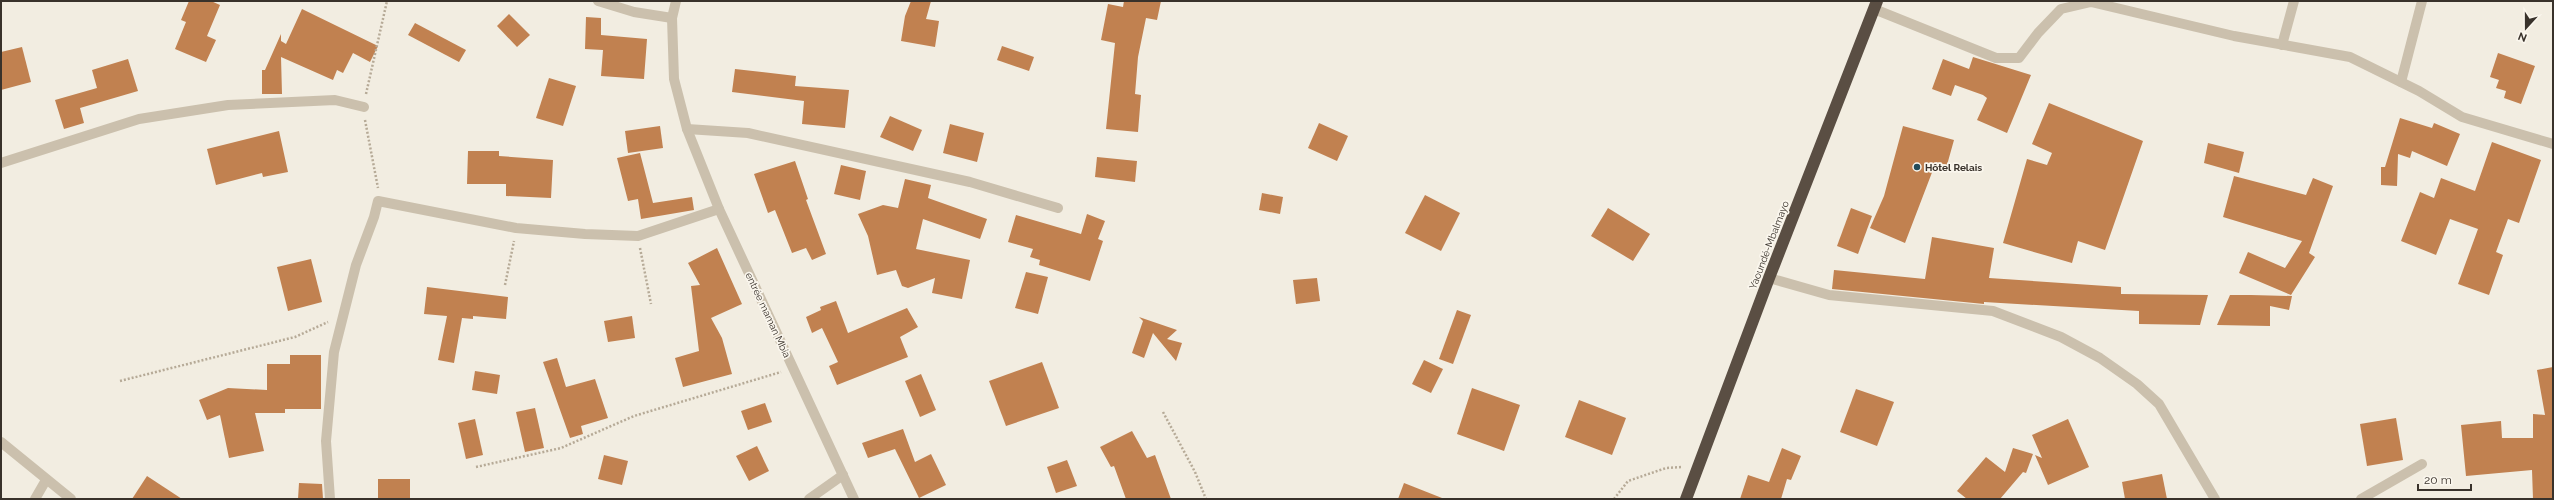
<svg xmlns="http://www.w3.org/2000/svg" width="2554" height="500" font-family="Raleway,sans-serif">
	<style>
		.building { fill: #c18150 }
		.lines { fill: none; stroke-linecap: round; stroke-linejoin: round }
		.path { stroke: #b6aa97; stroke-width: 2.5; stroke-dasharray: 2 2; stroke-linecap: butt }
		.street { stroke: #cbc0ad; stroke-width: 10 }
		.highway { stroke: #5a4e43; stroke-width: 12 }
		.poi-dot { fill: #224b59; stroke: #faf6ed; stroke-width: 1.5 }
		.labels { text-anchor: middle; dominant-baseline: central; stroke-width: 3.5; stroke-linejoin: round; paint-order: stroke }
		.poi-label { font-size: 10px; font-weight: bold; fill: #39322b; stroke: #faf6ed; text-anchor: start }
		.street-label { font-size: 10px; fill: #39322b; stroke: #faf6ed }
	</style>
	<rect width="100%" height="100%" fill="#f2ede1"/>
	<g class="building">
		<polygon points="189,1 211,1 220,5 207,36 216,40 206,62 175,49 186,22 181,20"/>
		<polygon points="911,1 931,1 926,19 939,21 935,47 901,41 905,16"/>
		<polygon points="1124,1 1161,1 1157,20 1146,18 1138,57 1135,94 1141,95 1138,132 1106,129 1115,43 1101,40 1108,4 1123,7"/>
		<polygon points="302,9 378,46 370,62 353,53 343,73 337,70 333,80 281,57 282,94 262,94 262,70 265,70 281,34 281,41 286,44"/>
		<polygon points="509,14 530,35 517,47 497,26"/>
		<polygon points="586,17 601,18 601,35 647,39 644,79 601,76 603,50 585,49"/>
		<polygon points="415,23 466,50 459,62 408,35"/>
		<polygon points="1002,46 1034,57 1029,71 997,60"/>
		<polygon points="22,47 31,82 1,90 1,52"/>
		<polygon points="2498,53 2535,66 2521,104 2504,98 2506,91 2496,88 2499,80 2490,77"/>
		<polygon points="1973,57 2031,75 2007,133 1977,120 1987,98 1983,95 1955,85 1951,96 1932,89 1943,59 1969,69"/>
		<polygon points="128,59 138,91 80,108 84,123 64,129 55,100 97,88 92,70"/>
		<polygon points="735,69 796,76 795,86 849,90 845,128 802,124 804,101 732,92"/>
		<polygon points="549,78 576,86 563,126 536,118"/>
		<polygon points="2049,103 2143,141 2105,250 2078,241 2072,263 2003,243 2027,159 2047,165 2052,153 2032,144"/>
		<polygon points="890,116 922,130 913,151 880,137"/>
		<polygon points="2400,118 2432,128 2434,123 2460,134 2447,166 2412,151 2410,158 2398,154 2397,186 2381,185 2381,167 2385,167"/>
		<polygon points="1319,123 1348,136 1337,161 1308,148"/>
		<polygon points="950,124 984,133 977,162 943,153"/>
		<polygon points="660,126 663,148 628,153 625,131"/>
		<polygon points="1903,126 1954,140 1947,165 1936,162 1905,243 1870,228 1884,196"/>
		<polygon points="279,131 288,172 263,177 262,173 216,185 207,149"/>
		<polygon points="2492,142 2541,160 2519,223 2508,219 2496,252 2503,255 2489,295 2458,284 2478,229 2450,219 2436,255 2401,241 2420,192 2434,198 2441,178 2475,191"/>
		<polygon points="2208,143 2244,152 2239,173 2204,163"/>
		<polygon points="468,151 499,151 499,156 553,160 551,198 506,196 506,184 467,184"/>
		<polygon points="640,153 653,203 692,197 694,210 641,219 638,199 628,201 617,158"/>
		<polygon points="1097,157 1137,161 1135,182 1095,177"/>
		<polygon points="795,161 808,199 806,200 826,254 812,260 806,248 792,253 775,210 768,213 754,174"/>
		<polygon points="841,165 866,171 860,200 834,194"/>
		<polygon points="2234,176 2306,195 2313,178 2333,186 2309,253 2315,257 2291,295 2239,273 2248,252 2285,268 2302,241 2223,217"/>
		<polygon points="905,179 931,185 928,198 987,219 980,239 923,219 916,249 970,260 962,299 932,293 935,278 908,288 902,286 896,270 877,275 868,236 858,214 883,205 898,208"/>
		<polygon points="1262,193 1283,197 1280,214 1259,210"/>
		<polygon points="1425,195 1460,213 1441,251 1405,233"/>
		<polygon points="1608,208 1650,234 1633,261 1591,236"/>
		<polygon points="1851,208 1872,216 1858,254 1837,246"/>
		<polygon points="1087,214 1105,221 1098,239 1103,241 1090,281 1039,265 1040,260 1030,257 1033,249 1008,242 1016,215 1081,234"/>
		<polygon points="1932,237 1994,248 1989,278 2121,287 2121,294 2208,295 2200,325 2139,324 2139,311 1984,302 1984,304 1832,289 1834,270 1925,279"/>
		<polygon points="717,248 742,304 711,318 722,338 732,374 683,387 675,358 699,351 691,286 700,285 688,263"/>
		<polygon points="311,259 322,302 288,311 277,267"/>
		<polygon points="1026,272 1048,277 1038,314 1015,308"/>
		<polygon points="1317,278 1320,301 1296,304 1293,280"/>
		<polygon points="427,287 508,297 506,319 473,316 473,319 462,318 454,363 438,360 447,316 424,314"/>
		<polygon points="2230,295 2251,295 2292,296 2289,310 2270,306 2270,326 2217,325"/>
		<polygon points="836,301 848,333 907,308 918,327 900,337 908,357 837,385 829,366 838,362 822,328 812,333 806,317 821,310 820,307"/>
		<polygon points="1457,310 1471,315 1453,364 1439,359"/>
		<polygon points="632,316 635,338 608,342 604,321"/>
		<polygon points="1139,317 1177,330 1167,339 1182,343 1176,361 1153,333 1144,358 1132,353 1143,321"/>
		<polygon points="290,355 321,355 321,409 285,409 285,413 255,413 264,451 229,458 220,415 207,420 199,400 228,388 267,390 267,364 290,364"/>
		<polygon points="557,358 566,387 595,379 608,418 581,426 583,434 570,438 543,362"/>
		<polygon points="1424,360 1443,369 1431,393 1412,384"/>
		<polygon points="1042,362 1059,408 1006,426 989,381"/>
		<polygon points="2553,367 2553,499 2533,499 2532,470 2466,476 2461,425 2501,421 2502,438 2533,438 2533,414 2545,415 2537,370"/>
		<polygon points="475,371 500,375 497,394 472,390"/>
		<polygon points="921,374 936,410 920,417 905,381"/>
		<polygon points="1472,388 1520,405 1504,451 1457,434"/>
		<polygon points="1856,389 1894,402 1877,446 1840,432"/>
		<polygon points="1579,400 1626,418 1612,455 1565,437"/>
		<polygon points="765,403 772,422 748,430 741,411"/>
		<polygon points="535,408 544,448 525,452 516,412"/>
		<polygon points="2396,418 2403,460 2367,466 2360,424"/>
		<polygon points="475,419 483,455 466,459 458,423"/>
		<polygon points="2068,419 2089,467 2048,485 2035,455 2042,458 2032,435"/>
		<polygon points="903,429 915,462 931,454 946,485 919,498 895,449 868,458 862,443"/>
		<polygon points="1132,431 1147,458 1155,455 1171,499 1126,499 1114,466 1111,467 1100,447"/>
		<polygon points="757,446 769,471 749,481 736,456"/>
		<polygon points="1782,448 1801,456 1791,480 1787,479 1781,499 1740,499 1748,475 1769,482"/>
		<polygon points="2013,448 2033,454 2026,473 2023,472 2000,499 1967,499 1957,491 1986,457 2005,472"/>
		<polygon points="604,455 628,461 622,485 598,479"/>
		<polygon points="1067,460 1077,486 1056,493 1047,467"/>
		<polygon points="2162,474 2167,499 2125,499 2122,482"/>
		<polygon points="147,476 182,499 132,499"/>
		<rect x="378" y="479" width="32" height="20"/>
		<polygon points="299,483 322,484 323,499 298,499"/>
		<polygon points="1404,483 1442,498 1442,499 1398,499"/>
	</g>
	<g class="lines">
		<g class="path">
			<polyline points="366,94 387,1"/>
			<polyline points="365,120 378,188"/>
			<polyline points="640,248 651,304"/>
			<polyline points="505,285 514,241"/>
			<polyline points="120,381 295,337 328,322"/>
			<polyline points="1163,412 1195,472 1206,499"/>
			<polyline points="476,467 561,448 634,416 781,372"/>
			<polyline points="1614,499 1628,481 1666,468 1682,467"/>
		</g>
		<g class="street">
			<polyline points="598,1 634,12 672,18"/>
			<polyline points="676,1 672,18 674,79 687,129 719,209 854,499"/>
			<polyline points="1874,9 1996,58 2019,58 2038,33 2061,9 2091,2 2234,36 2350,57 2419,91 2462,117 2553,144"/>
			<polyline points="2282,45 2294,1"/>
			<polyline points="2401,82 2422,1"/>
			<polyline points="687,129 748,133 970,182 1058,208"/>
			<polyline points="1,163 139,119 228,105 335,100 364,107"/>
			<polyline points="1769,278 1829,295 1993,311 2061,337 2100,358 2137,384 2159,404 2215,499"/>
			<polyline points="1,442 71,499"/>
			<polyline points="35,499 46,480"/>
			<polyline points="330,499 326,441 334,352 356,265 374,217 378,201 516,228 585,234 638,236 719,209"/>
			<polyline points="809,499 843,475"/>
			<polyline points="2361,499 2422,464"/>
		</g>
		<polyline class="highway" points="1686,499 1769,278 1877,1"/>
	</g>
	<circle class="poi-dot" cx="1917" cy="167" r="4"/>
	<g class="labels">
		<g class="poi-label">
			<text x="1925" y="167">Hôtel Relais</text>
		</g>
		<g class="street-label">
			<text transform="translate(1769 245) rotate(-69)">Yaoundé-Mbalmayo</text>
			<text transform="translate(768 315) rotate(65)">entrée maman Mbia</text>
		</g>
	</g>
	<rect width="2554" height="500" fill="none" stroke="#39322b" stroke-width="4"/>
	<g transform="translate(2526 28) rotate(201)" stroke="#faf6ed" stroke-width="3" paint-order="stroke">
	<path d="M0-3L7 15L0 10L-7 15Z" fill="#39322b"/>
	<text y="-6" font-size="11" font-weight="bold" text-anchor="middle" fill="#39322b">N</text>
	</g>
	<path d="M2418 484v6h53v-6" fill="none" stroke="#39322b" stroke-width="2"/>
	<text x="2424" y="484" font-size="12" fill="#39322b" stroke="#faf6ed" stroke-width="3" paint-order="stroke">20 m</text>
</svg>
